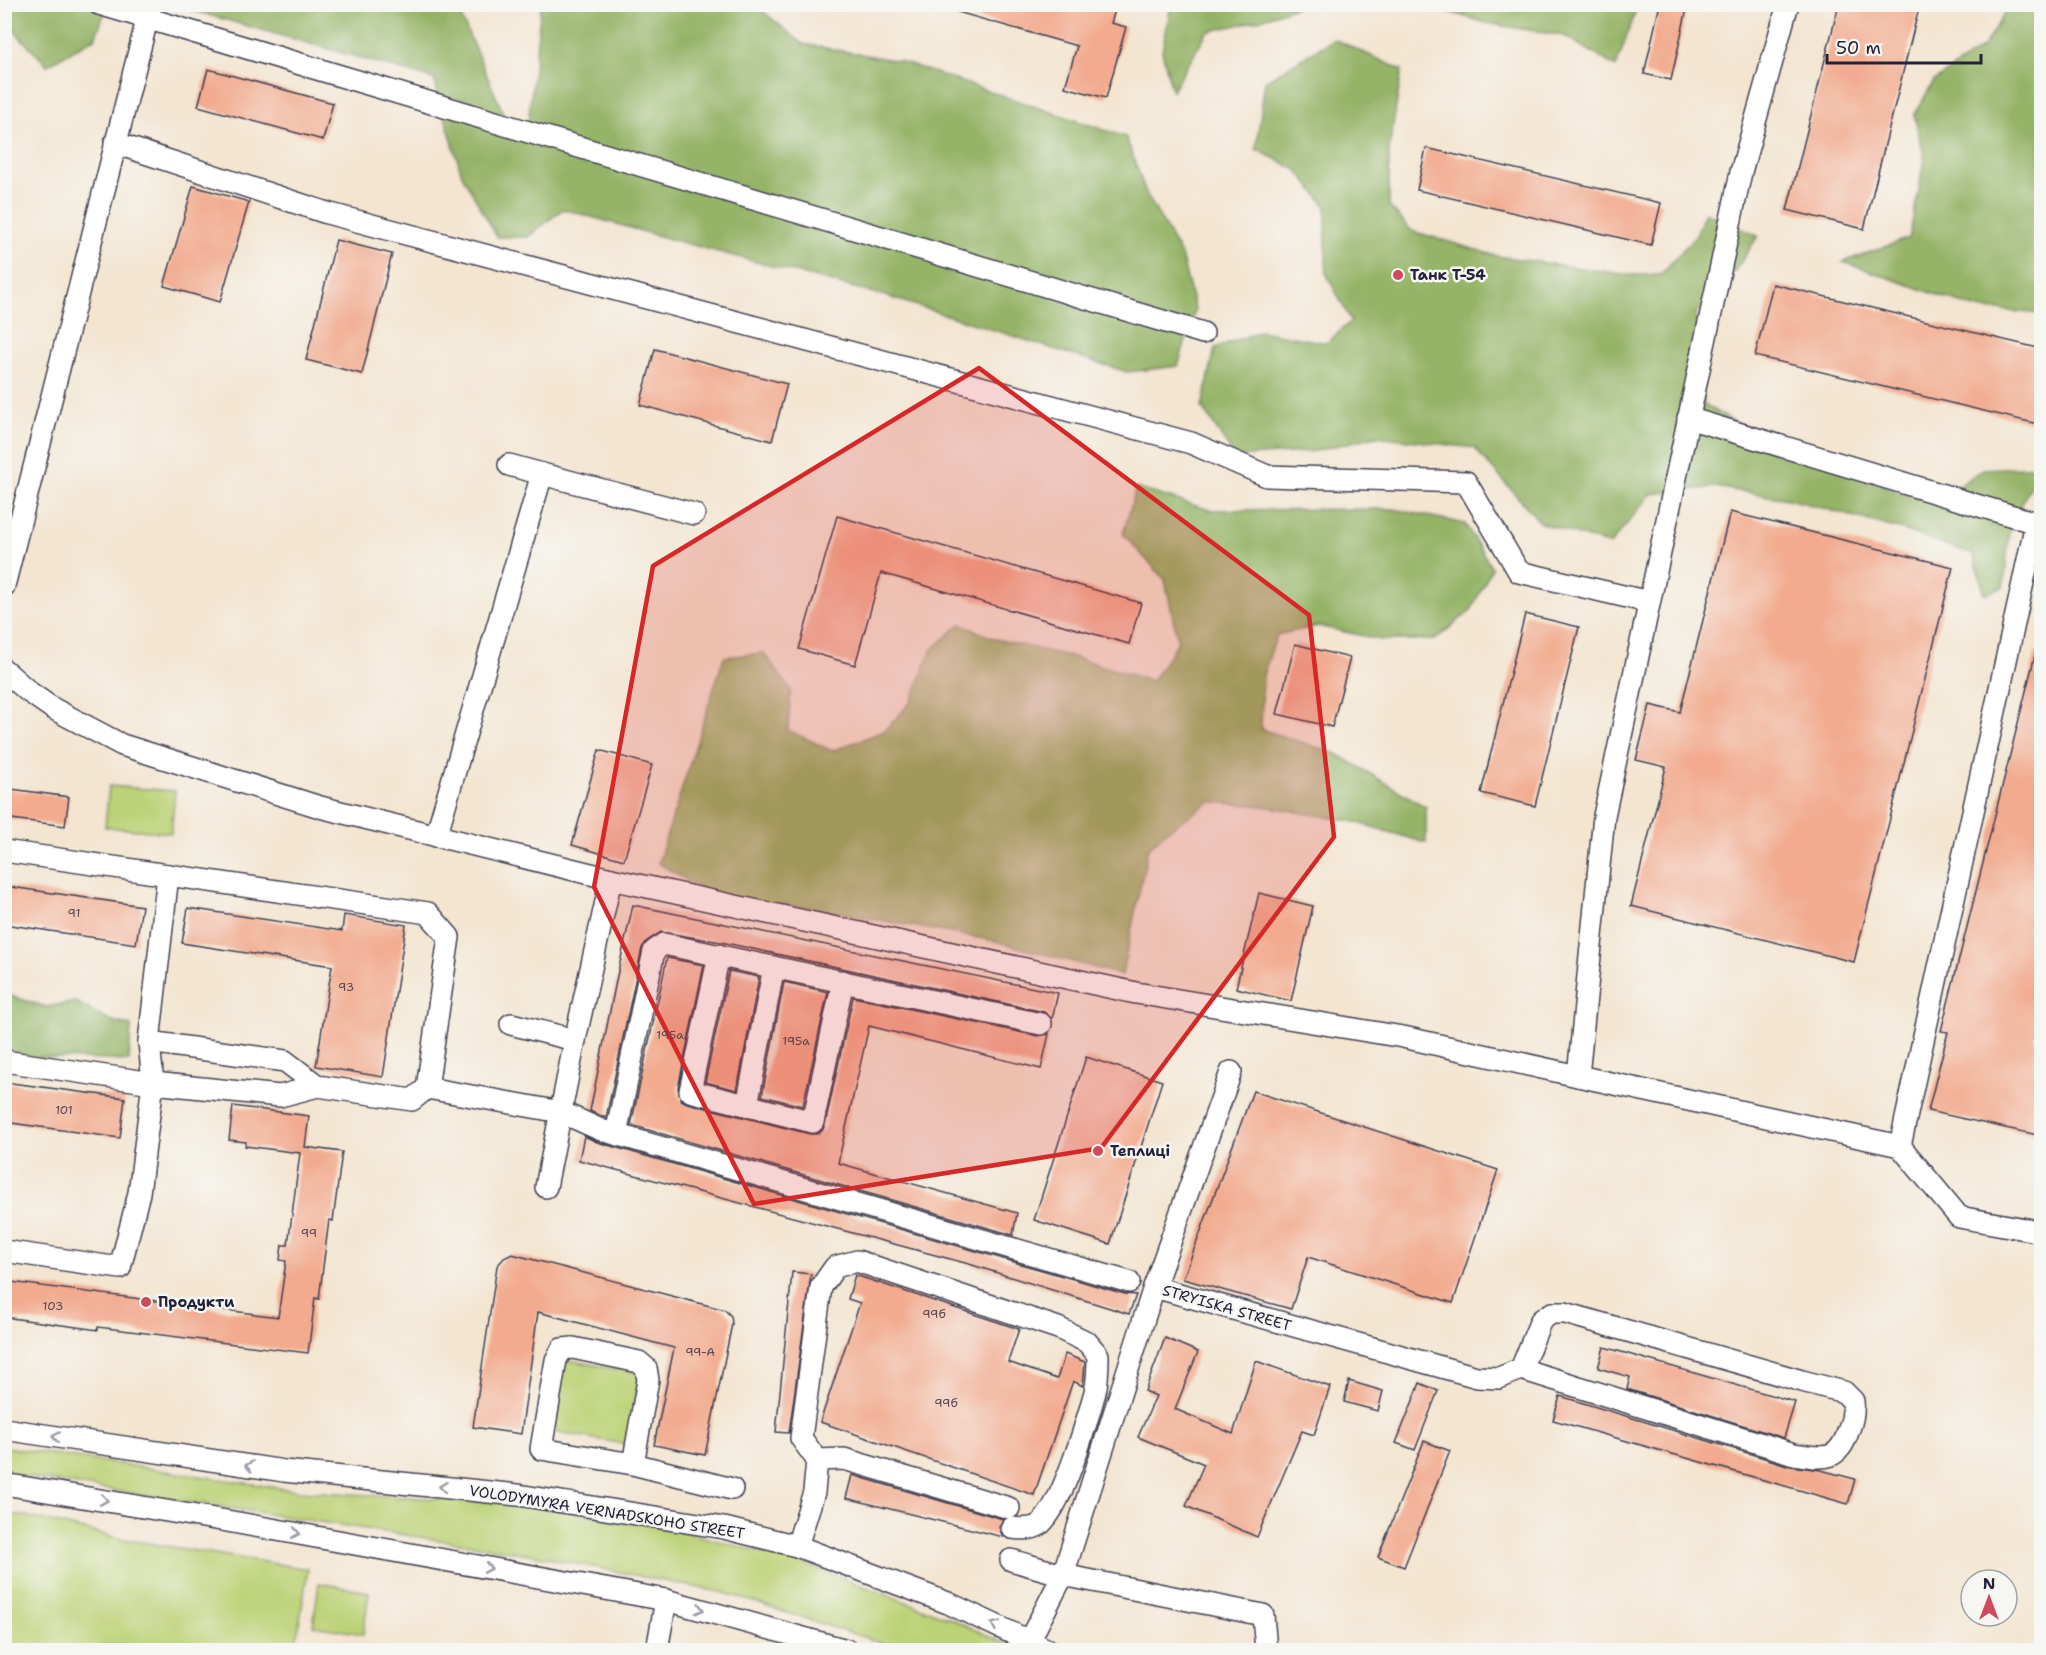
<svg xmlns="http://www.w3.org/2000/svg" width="2046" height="1655" font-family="'Shantell Sans',sans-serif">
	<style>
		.green { fill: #bcd276; stroke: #6f7a58; stroke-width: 1.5 }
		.forest { fill: #95b467; stroke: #5c6b51; stroke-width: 1.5 }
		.building { fill: #f2ab8f }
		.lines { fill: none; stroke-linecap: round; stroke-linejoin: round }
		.minor-casing { stroke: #413f51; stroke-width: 24 }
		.minor { stroke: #fff; stroke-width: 21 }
		.oneway { stroke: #9c9ca7 }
		.marked { fill: #d62828; fill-opacity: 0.2; stroke: #d62828; stroke-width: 4.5; stroke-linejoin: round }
		.poi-dot { fill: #d1495b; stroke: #f6f6f2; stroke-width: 2 }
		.labels { text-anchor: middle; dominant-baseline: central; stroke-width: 5; stroke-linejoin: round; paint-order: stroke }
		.number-label { font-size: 12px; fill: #564450 }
		.poi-label { font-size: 15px; font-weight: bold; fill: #22223b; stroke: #f6f6f2; text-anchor: start }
		.street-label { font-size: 15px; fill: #22223b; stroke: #f6f6f2 }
	</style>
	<rect width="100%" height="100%" fill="#f6f6f2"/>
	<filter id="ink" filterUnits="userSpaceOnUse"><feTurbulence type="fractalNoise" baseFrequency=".0167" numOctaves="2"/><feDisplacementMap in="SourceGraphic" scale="12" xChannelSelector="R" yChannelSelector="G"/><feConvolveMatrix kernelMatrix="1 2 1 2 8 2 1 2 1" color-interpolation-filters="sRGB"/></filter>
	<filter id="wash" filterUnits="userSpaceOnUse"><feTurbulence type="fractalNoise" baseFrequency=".008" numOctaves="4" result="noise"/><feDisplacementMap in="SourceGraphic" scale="24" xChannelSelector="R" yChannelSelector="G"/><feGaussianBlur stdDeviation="1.35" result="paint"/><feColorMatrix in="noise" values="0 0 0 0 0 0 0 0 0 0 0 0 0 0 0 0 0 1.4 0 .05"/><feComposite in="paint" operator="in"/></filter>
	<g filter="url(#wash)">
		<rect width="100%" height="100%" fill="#f3e5d0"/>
		<g class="green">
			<polygon points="109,786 175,791 171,833 105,827"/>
			<polygon points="563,1359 642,1374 629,1445 550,1431"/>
			<polygon points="4,1447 300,1491 524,1504 674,1529 808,1565 954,1620 1019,1650 898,1650 879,1642 725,1593 524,1553 5,1474"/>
			<polygon points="5,1514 25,1516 122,1539 308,1569 295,1650 5,1650"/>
			<polygon points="319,1583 369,1592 363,1634 313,1626"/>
		</g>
		<g class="forest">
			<polygon points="300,4 317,9 325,4 456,5 502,110 508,134 527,133 541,5 754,4 803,44 899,61 1126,137 1146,193 1181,255 1195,310 1178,366 1127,372 889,297 666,238 563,209 528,237 497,237 462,175 434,79 184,8 181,5"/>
			<polygon points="10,5 108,5 95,38 47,65 14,31"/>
			<polygon points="1171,5 1171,4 1302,5 1258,20 1207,32 1172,91 1162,51"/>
			<polygon points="1630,5 1636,10 1616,67 1565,36 1486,23 1426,5"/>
			<polygon points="2010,5 2041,5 2041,314 1975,308 1843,262 1909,238 1925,159 1914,115 1934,81 1984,46"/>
			<polygon points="1334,39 1402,70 1389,149 1389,206 1412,231 1497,256 1630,275 1660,275 1696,235 1705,212 1758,236 1730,278 1696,313 1704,405 1747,429 1824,452 1898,493 1938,500 1983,469 2041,466 2041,473 2027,492 2009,533 2004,587 1985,594 1973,554 1903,530 1793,500 1715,487 1651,494 1610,545 1541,523 1474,448 1376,436 1315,451 1235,457 1202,407 1215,348 1260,331 1327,343 1351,321 1326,273 1326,206 1297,170 1256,149 1265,81"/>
			<polygon points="1136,488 1210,510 1394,509 1465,524 1492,568 1471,610 1435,640 1382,640 1318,626 1277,635 1263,675 1261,729 1337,754 1426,807 1426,843 1352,821 1262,806 1210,802 1167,831 1148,849 1122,975 995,941 812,908 715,898 658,863 724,657 764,653 791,690 788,730 832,751 884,731 911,702 931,651 960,624 995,639 1073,657 1152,681 1178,642 1165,580 1123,534"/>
			<polygon points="4,994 47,1007 76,1002 106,1019 131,1026 129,1061 35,1057 5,1052"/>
		</g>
		<g id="blocks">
			<g class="building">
				<polygon points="948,4 1117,4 1111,23 1126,27 1106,98 1065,87 1077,46 947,9"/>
				<polygon points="1660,4 1688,4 1671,80 1644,74"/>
				<polygon points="1839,4 1920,4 1864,229 1787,210"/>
				<polygon points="208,69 333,103 323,140 198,106"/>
				<polygon points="1426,148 1661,203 1651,245 1417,190"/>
				<polygon points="193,186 249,202 220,302 164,286"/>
				<polygon points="336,240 392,254 362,374 306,360"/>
				<polygon points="1773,284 2042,349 2042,425 1755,356"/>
				<polygon points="655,349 787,384 772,441 640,405"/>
				<polygon points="1730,512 1953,567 1854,962 1631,906 1666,767 1636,760 1650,705 1680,712"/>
				<polygon points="837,516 1141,603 1129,644 881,573 855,665 799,649"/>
				<polygon points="1525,614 1579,627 1535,806 1481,793"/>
				<polygon points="1295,644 1350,658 1332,727 1277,714"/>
				<polygon points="2036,651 2042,652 2042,1007 2034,1039 2042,1041 2042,1136 1928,1111 1948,1032 1941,1031"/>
				<polygon points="599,750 652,765 624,860 572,845"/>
				<polygon points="4,788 69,797 65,826 4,818"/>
				<polygon points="4,886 142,906 136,944 4,924"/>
				<polygon points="1259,893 1313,906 1291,1001 1236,988"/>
				<polygon points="633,905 1058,993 1052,1019 1044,1012 721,942 661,932 647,941 642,948 606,1118 590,1111 617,976"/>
				<polygon points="188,908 342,931 344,915 406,925 383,1077 316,1066 332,966 182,943"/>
				<polygon points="667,958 704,965 678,1088 681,1100 687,1103 810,1134 816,1134 822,1131 825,1125 853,997 1038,1036 1049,1034 1041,1069 869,1026 838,1163 1017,1213 1013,1235 631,1125"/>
				<polygon points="729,971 759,977 737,1090 705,1082"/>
				<polygon points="784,982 828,992 803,1106 762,1096"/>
				<polygon points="1086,1057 1162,1081 1110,1244 1034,1220"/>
				<polygon points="4,1082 125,1098 120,1138 4,1122"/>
				<polygon points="1253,1091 1498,1170 1453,1303 1308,1257 1291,1309 1183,1279"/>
				<polygon points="233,1106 309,1116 305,1147 342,1152 333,1221 329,1220 319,1299 315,1298 308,1353 98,1327 98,1330 4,1317 4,1281 278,1317 286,1261 280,1260 282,1245 288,1245 300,1153 245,1146 246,1142 229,1140"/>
				<polygon points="584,1136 597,1142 1125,1294 1136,1295 1129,1314 969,1264 579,1160"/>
				<polygon points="512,1254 725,1310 731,1316 732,1324 705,1455 654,1445 674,1348 538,1312 521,1434 473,1427 497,1266 504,1258"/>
				<polygon points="792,1272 811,1274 789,1433 776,1432"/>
				<polygon points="855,1275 1019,1329 1008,1362 1057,1379 1065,1354 1085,1362 1083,1386 1073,1381 1034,1495 820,1422 860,1303 848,1299"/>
				<polygon points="1165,1338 1198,1352 1175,1409 1233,1434 1256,1361 1330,1387 1314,1435 1302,1431 1257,1537 1186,1506 1204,1464 1138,1437 1156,1396 1145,1391"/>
				<polygon points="1604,1347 1795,1402 1784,1438 1627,1389 1630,1377 1598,1368"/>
				<polygon points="1349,1381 1383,1391 1378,1411 1344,1402"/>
				<polygon points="1420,1383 1438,1391 1415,1450 1396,1443"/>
				<polygon points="1560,1396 1790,1466 1821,1470 1855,1479 1848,1504 1553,1420"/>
				<polygon points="1424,1441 1450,1451 1404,1567 1378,1557"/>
				<polygon points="852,1475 1003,1519 999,1527 1003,1537 846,1498"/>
			</g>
		</g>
	</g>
	<g filter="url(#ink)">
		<use href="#blocks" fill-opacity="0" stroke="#413f51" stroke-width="1.5"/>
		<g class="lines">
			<g class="minor-casing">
				<g id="minor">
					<polyline points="99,4 1203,333"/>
					<polyline points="1788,4 1741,172 1604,816 1578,1076 1900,1146 1959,1217 2042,1232"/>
					<polyline points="115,143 327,213 1191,443 1267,476 1466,482 1519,572 1649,602"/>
					<polyline points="1688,418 2036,523"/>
					<polyline points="509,465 542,474"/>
					<polyline points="4,586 151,4"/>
					<polyline points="4,670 29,692 52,708 122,745 320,807 611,879"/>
					<polyline points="436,836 542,474 694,514"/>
					<polyline points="4,851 428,913 449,937 427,1088 412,1100 318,1086 285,1061 149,1042"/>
					<polyline points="719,955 690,1091 813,1122 843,981"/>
					<polyline points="511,1024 575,1040"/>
					<polyline points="4,1061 153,1083 280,1096 318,1086"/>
					<polyline points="427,1088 561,1112 601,1130 1129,1282"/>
					<polyline points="747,1105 774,967"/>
					<polyline points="616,1134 654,951 664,944 1041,1024"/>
					<polyline points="1900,1146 2036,523 2042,523"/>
					<polyline points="546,1187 575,1040 611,879 1136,993 1403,1037 1578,1076"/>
					<polyline points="4,1251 120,1268 139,1193 153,1083 149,1042 168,875"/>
					<polyline points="1154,1287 1231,1072"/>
					<path d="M1552,1313H1565L1802,1381L1844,1392L1853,1401C1854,1411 1853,1419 1849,1429C1839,1462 1825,1459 1794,1454L1521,1369L1541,1320Z"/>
					<polyline points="4,1429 284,1471 518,1495 724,1528 797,1546 948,1603 1048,1650"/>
					<path d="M817,1460L801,1438L821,1287L835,1267L857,1261L1058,1328L1087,1342L1098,1355C1098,1367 1098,1380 1095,1392C1087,1421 1062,1508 1039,1525C1031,1530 1021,1529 1012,1528"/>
					<polyline points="633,1464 648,1380 646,1368 639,1362 573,1348 562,1349 556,1360 541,1449 633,1464 732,1489"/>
					<polyline points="4,1484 227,1521 666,1600 847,1650"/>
					<polyline points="797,1546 814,1492 817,1460 844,1459 1009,1508"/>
					<polyline points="1011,1560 1063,1575 1263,1615 1266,1650"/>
					<polyline points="1029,1641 1063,1575 1154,1287 1477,1377 1499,1378 1521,1369"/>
					<polyline points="657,1650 666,1600"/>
				</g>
			</g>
			<use href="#minor" class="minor"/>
		</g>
		<defs><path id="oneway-chevron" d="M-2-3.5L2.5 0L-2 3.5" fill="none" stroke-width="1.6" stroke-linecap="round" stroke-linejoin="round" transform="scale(1.5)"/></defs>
		<g class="oneway">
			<use href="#oneway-chevron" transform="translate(56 1437) rotate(-171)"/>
			<use href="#oneway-chevron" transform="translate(249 1466) rotate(-171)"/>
			<use href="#oneway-chevron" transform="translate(443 1487) rotate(-174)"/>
			<use href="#oneway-chevron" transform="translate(104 1500) rotate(10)"/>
			<use href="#oneway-chevron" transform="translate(296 1533) rotate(10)"/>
			<use href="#oneway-chevron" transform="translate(488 1568) rotate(10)"/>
			<use href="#oneway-chevron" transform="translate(700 1609) rotate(15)"/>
			<use href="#oneway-chevron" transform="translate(995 1625) rotate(-155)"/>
		</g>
	</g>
	<path class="marked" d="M979,368L1309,615L1334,837L1101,1148L754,1204L594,887L653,566Z"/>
	<g class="poi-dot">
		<circle cx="1398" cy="275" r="6"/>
		<circle cx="1098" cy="1151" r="6"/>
		<circle cx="146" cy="1302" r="6"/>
	</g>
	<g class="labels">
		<g class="number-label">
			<text x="74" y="913">91</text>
			<text x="346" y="987">93</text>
			<text x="670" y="1035">195а</text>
			<text x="796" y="1041">195а</text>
			<text x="64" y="1110">101</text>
			<text x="309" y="1233">99</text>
			<text x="53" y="1306">103</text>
			<text x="934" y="1314">99б</text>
			<text x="700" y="1352">99-А</text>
			<text x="946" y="1403">99б</text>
		</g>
		<g class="poi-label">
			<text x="1410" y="275">Танк Т-54</text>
			<text x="1110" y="1151">Теплиці</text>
			<text x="158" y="1302">Продукти</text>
		</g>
		<g class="street-label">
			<text transform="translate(1227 1308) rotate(16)">STRYISKA STREET</text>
			<text transform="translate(607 1512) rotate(9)">VOLODYMYRA VERNADSKOHO STREET</text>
		</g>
	</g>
	<rect width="2046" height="1655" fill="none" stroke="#f6f6f2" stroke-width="24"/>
	<g transform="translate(1989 1598)"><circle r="28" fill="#f6f6f2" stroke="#a1a1a9" stroke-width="1.5"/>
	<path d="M0-4.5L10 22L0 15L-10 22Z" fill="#d1495b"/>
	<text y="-9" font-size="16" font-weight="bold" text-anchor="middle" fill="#22223b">N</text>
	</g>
	<path d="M1827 54v9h154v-9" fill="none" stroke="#22223b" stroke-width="3"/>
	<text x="1836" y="54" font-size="18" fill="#22223b" stroke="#f6f6f2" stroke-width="4.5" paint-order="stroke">50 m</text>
</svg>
